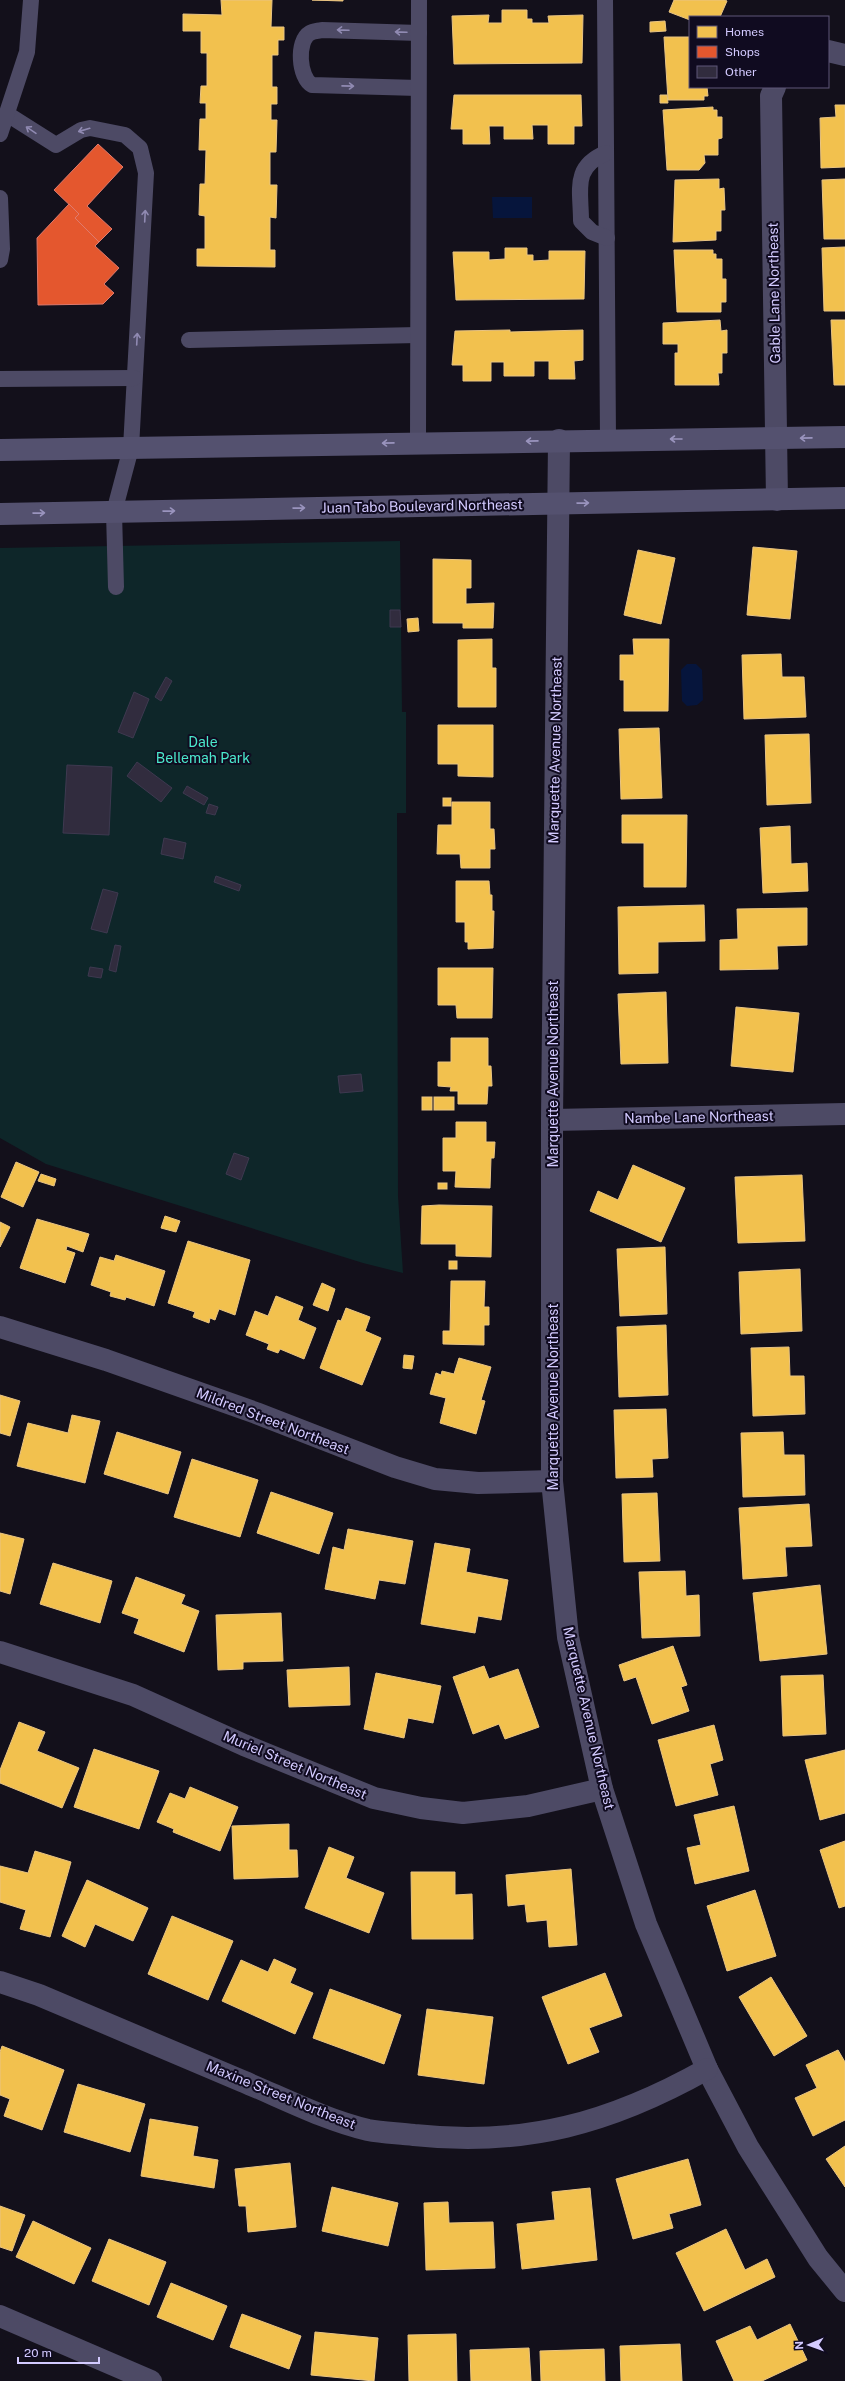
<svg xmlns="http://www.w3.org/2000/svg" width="845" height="2381" font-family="'Public Sans',sans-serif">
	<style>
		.green { fill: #0e2629 }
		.water { fill: #06153c }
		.homes { fill: #f2c14e; stroke: #e9c483 }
		.shops { fill: #e4572e; stroke: #df7a6d }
		.building { fill: #312c3e; stroke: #3e3950 }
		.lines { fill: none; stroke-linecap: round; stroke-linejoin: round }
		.lane { stroke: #4d4a65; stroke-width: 16 }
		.street { stroke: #4d4a65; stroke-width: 22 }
		.secondary { stroke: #54516f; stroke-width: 22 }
		.oneway { stroke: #908ab2 }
		.oneway2 { stroke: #9a94be }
		.labels { text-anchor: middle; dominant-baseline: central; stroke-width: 4; stroke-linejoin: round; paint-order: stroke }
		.street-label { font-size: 14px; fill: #d3caff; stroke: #100b20 }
		.park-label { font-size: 14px; fill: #4be9cc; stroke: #100b20 }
	</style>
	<rect width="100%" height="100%" fill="#13101b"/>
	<polygon class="green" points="400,541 402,712 406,712 406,813 397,813 398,1196 403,1273 363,1263 46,1164 0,1138 0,548"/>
	<g class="water">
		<polygon points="492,197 532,197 532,218 493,218"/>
		<polygon points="687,664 696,664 702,670 703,700 697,705 687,706 682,701 681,670"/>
	</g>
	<g class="homes">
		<polygon points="221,0 272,0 271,27 284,27 284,40 278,40 278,55 272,55 272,87 277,87 277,104 271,104 271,120 277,120 276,152 270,152 270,185 277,185 276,218 270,217 270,250 275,250 275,267 197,266 197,249 205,249 205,216 199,215 200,184 205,184 206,150 199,150 200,119 206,119 206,103 200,103 201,86 207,86 207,53 201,53 201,31 183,31 183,14 222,15"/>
		<polygon points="312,0 343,0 343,1"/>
		<polygon points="674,0 725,0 727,1 720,17 690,17 690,20 669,12"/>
		<polygon points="502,10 527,10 527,19 532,19 532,23 549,23 548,16 583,15 582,63 454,64 452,16 489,15 488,23 502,23"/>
		<polygon points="665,21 666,31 650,32 650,22"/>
		<polygon points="664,37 690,37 690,87 713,87 707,87 708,96 704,96 704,100 668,100"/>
		<polygon points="454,95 581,95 582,126 574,126 574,144 548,144 548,125 532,125 533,139 504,139 504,126 489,126 490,144 463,144 463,129 451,129"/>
		<polygon points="660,95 667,95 668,103 660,103"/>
		<polygon points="835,105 845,105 845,167 821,168 820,118 836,117"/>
		<polygon points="713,107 713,110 717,110 717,117 722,117 722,138 718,139 718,155 704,155 705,163 699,170 667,170 663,110"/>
		<polygon points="719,179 719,189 724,188 725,210 721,210 721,231 716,231 716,240 673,242 675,180"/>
		<polygon points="845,179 845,239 824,239 822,180"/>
		<polygon points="845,247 845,311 824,311 822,248"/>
		<polygon points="505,248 527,248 527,255 533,255 533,261 549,260 549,251 585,251 584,299 456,300 453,252 489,252 489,260 505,259"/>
		<polygon points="674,250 713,250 713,254 716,254 716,259 722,259 722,279 726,279 726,302 721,302 721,312 677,312"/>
		<polygon points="720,320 721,331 727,330 727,353 722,353 722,373 718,373 719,385 675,385 675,353 678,353 678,344 663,344 663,323"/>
		<polygon points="831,320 845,320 845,385 834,385"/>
		<polygon points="510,330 510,332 583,330 583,360 574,361 575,379 549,379 549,361 534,361 534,376 504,376 504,362 491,362 491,381 463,381 463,365 452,365 455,331"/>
		<polygon points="753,547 797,551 790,619 747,615"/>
		<polygon points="638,550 675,558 661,624 624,615"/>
		<polygon points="433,559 471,560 471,588 466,588 466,604 494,603 493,628 463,628 463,623 433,623"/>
		<polygon points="418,618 419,631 408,632 407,619"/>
		<polygon points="492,639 492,668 496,668 496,707 458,707 458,640"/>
		<polygon points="633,639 669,639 668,711 624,711 624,680 620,680 620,655 634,655"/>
		<polygon points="781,654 782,677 804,677 806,717 744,719 742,655"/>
		<polygon points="438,725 493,725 493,777 458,776 458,764 438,764"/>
		<polygon points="659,728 662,798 621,799 619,729"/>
		<polygon points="809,734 811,803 767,805 765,735"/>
		<rect x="443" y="798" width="8" height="8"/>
		<polygon points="452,802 490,802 490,829 494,829 495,849 490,849 490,868 461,868 460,854 437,854 438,825 452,825"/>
		<polygon points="622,815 687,815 686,887 644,887 644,843 622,843"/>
		<polygon points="790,826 791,864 807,863 808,891 763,893 760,828"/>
		<polygon points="456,881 489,881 490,895 492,895 492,911 494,911 493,948 468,949 468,942 465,942 465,922 456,922"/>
		<polygon points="704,905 705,941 658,942 658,973 619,974 618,907"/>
		<polygon points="807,908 807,945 777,946 778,969 720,970 720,940 738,939 737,909"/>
		<polygon points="438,968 493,968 492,1018 457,1018 456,1005 438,1005"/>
		<polygon points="666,992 668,1063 621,1064 618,994"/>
		<polygon points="736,1007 799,1013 793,1072 731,1066"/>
		<polygon points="451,1038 488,1038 488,1066 491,1066 492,1086 488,1086 487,1104 458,1104 458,1091 450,1091 451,1087 438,1086 438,1062 451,1062"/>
		<rect x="422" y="1097" width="10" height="13"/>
		<rect x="434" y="1097" width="20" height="13"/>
		<polygon points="456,1122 486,1122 486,1142 495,1142 494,1158 491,1158 490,1188 455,1187 456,1171 443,1171 443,1138 456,1138"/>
		<polygon points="16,1162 39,1172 23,1207 1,1197"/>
		<polygon points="633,1165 685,1188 661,1242 590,1211 598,1191 618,1200"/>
		<polygon points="41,1174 56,1179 54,1186 38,1181"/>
		<polygon points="802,1175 805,1241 738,1243 735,1177"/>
		<rect x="438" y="1183" width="9" height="6"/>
		<polygon points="439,1205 492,1206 491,1257 456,1256 456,1244 421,1244 422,1206"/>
		<polygon points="165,1216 180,1221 176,1232 161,1228"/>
		<polygon points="37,1219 89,1234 83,1252 67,1246 66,1250 75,1253 65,1283 20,1268"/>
		<polygon points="0,1222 10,1227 0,1247"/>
		<polygon points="188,1241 250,1260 235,1315 219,1309 215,1320 210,1318 209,1323 193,1317 195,1312 168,1303"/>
		<polygon points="665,1247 667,1314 620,1316 617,1249"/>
		<polygon points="116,1255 165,1271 154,1306 126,1297 125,1300 110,1296 111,1292 91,1285 100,1257 114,1261"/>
		<rect x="449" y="1261" width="8" height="8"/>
		<polygon points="800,1269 802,1331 741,1334 739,1272"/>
		<polygon points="451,1281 485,1281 484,1307 489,1307 489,1325 484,1325 484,1345 443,1344 443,1331 450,1331"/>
		<polygon points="322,1283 335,1289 328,1311 313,1305"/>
		<polygon points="276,1296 303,1307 298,1320 316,1328 304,1359 280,1349 278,1353 267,1349 269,1344 246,1335 255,1311 268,1316"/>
		<polygon points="346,1308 370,1317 365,1331 381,1338 362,1385 320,1368 338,1320 341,1321"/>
		<polygon points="666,1325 668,1395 619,1397 617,1327"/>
		<polygon points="789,1347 790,1376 804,1376 805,1414 753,1416 751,1348"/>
		<polygon points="404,1355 414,1356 412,1369 403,1368"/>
		<polygon points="459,1358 491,1367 481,1400 485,1401 476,1434 440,1423 446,1398 430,1394 436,1373 441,1375 442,1371 454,1374"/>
		<polygon points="0,1395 20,1401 10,1436 0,1433"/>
		<polygon points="666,1409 668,1458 652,1459 653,1477 616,1478 614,1410"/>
		<polygon points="72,1415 100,1421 85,1483 17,1466 28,1423 68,1433"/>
		<polygon points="117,1432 181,1452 168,1494 104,1474"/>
		<polygon points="783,1432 784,1455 804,1455 805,1495 743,1497 741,1433"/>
		<polygon points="192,1459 258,1480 240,1537 174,1517"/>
		<polygon points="271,1492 333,1513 319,1554 257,1533"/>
		<polygon points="657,1493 660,1561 624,1562 622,1494"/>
		<polygon points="809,1504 812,1546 785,1547 787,1576 743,1579 739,1508"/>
		<polygon points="348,1529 413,1541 405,1584 379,1580 375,1599 325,1589 333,1547 344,1550"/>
		<polygon points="0,1533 24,1539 10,1594 0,1591"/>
		<polygon points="435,1543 470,1549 466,1572 508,1580 501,1620 478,1616 475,1633 421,1624"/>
		<polygon points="53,1563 112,1581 100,1623 40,1604"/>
		<polygon points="685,1571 686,1596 699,1595 700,1636 642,1638 639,1572"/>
		<polygon points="136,1577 185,1595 181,1604 199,1611 184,1652 134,1633 139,1619 122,1613"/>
		<polygon points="820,1585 827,1654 760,1661 753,1593"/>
		<polygon points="281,1613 283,1661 243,1662 243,1669 218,1670 216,1615"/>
		<polygon points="673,1646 687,1685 681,1687 689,1711 652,1724 636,1677 624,1681 619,1665"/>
		<polygon points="484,1666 489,1679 518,1669 539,1727 505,1739 499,1724 473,1734 453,1677"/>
		<polygon points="349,1667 350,1705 289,1707 287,1670"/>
		<polygon points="376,1673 441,1686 433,1723 408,1718 404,1738 364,1729"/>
		<polygon points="823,1675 826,1734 783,1736 781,1676"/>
		<polygon points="19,1722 45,1732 37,1751 79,1768 62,1808 0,1783 0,1770"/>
		<polygon points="714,1725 723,1760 710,1764 718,1795 676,1806 658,1740"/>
		<polygon points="94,1749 159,1771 139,1829 74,1807"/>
		<polygon points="845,1750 845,1813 820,1820 805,1760"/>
		<polygon points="190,1787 238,1807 220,1851 173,1832 174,1829 157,1822 170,1793 185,1799"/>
		<polygon points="734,1806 749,1871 695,1884 687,1848 701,1845 694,1815"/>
		<polygon points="289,1824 289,1850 297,1850 298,1877 234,1879 232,1826"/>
		<polygon points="845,1841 845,1906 839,1908 820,1850"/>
		<polygon points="329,1847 354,1857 346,1878 384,1893 369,1933 305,1908"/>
		<polygon points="35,1851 71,1862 50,1937 20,1929 26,1910 0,1902 0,1866 28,1873"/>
		<polygon points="571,1869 577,1945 549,1947 547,1920 527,1922 525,1904 508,1906 506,1875"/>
		<polygon points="411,1872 455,1872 455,1895 472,1894 473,1939 412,1939"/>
		<polygon points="87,1880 148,1908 133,1941 95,1924 85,1947 62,1936"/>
		<polygon points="755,1890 776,1956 727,1971 707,1906"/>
		<polygon points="172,1916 233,1941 208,2000 148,1974"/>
		<polygon points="274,1959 296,1969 290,1983 313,1993 295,2034 222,2001 241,1960 268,1972"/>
		<polygon points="605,1973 622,2016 589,2028 599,2052 568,2064 542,1997"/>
		<polygon points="771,1977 807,2036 774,2056 739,1997"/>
		<polygon points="330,1989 401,2015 384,2064 313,2038"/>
		<polygon points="427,2009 493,2017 484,2084 418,2075"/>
		<polygon points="2,2046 64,2070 42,2130 4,2116 10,2099 0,2095 0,2052"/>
		<polygon points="838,2050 845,2062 845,2120 813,2136 795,2098 817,2088 806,2065"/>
		<polygon points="78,2084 145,2104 130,2152 64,2132"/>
		<polygon points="150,2119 198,2127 193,2156 218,2160 214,2188 141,2176"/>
		<polygon points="845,2146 845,2187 826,2159"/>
		<polygon points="688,2159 701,2205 669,2214 673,2228 633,2239 616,2179"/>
		<polygon points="290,2163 296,2227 248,2232 246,2206 239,2206 235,2169"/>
		<polygon points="332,2187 398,2203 388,2246 322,2231"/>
		<polygon points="590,2188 597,2260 522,2269 517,2224 555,2220 552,2192"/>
		<polygon points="448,2202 449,2223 493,2222 495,2268 426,2270 424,2203"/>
		<polygon points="0,2206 25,2215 12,2251 0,2247"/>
		<polygon points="33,2221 91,2248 74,2284 16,2257"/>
		<polygon points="726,2229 745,2270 767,2259 775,2277 704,2311 676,2253"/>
		<polygon points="109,2239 166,2262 149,2305 92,2281"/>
		<polygon points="171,2283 227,2306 213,2340 157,2317"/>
		<polygon points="242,2314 301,2336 289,2369 230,2347"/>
		<polygon points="790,2324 807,2360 762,2381 734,2381 716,2341 750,2326 757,2340"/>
		<polygon points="315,2332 378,2338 374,2381 311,2375"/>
		<polygon points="456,2334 457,2381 409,2381 408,2335"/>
		<polygon points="680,2344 682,2381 621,2381 620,2346"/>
		<polygon points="529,2348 531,2381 471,2381 470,2350"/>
		<polygon points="604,2349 605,2381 541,2381 540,2351"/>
	</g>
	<g class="shops">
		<polygon points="98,144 123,167 87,206 112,229 99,242 75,218 79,214 54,190"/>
		<polygon points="69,204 79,214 75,218 99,242 95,246 119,268 104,284 114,293 103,304 38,305 37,238"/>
	</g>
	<g class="building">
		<polygon points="390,610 400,610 401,627 390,627"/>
		<polygon points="166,677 172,681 161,701 155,697"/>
		<polygon points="134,692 149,699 133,738 118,732"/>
		<polygon points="137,762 172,788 161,802 127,776"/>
		<polygon points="67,765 112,767 109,835 63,833"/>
		<polygon points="187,786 208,798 204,805 183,793"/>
		<polygon points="209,804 218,807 215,815 206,813"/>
		<polygon points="164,838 186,843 183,859 161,854"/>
		<polygon points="216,876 241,885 239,891 214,882"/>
		<polygon points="103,889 118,893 107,933 91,929"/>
		<polygon points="115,945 121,946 116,972 109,970"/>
		<polygon points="90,967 103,969 101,978 88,976"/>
		<polygon points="361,1074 363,1091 340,1093 338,1076"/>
		<polygon points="234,1153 249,1158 241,1180 226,1174"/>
	</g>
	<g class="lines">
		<g class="lane">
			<polyline points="605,0 608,440"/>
			<path d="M418,88L312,85C299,78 296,41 310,33C313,31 318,31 322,30L419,33"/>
			<polyline points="7,114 56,145 81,130 90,128 125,135 140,148 146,173 131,448 114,512 116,587"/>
			<polyline points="0,134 27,52 31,0"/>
			<path d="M606,153C572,167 581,190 581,221L592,232L607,238"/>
			<polyline points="0,198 2,249 0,260"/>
			<polyline points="189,340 418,335"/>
			<polyline points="0,379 134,378"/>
			<polyline points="418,443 419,0"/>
		</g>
		<g class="street">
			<polyline points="828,51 845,55"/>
			<polyline points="775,87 771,96 777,500"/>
			<polyline points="559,440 552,1120 552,1481 568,1637 602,1789 646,1924 707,2069 748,2147 818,2258 845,2291"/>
			<polyline points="552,1120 845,1114"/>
			<polyline points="0,1327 106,1360 256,1413 395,1467 435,1479 478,1483 552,1481"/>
			<polyline points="0,1652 133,1695 244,1745 374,1798 421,1808 463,1813 528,1806 602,1789"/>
			<path d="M0,1982L39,1995C107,2024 174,2052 242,2081C283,2098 325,2120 368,2130C383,2133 399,2133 414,2135C525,2147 611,2123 707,2069"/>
			<polyline points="0,2316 151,2381"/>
		</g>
		<g class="secondary">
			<polyline points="0,450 845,437"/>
			<polyline points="0,514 845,498"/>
		</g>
	</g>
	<defs><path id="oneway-shaft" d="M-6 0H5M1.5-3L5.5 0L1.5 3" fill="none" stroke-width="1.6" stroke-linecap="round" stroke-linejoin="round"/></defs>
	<g class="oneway">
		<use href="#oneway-shaft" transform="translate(343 30) rotate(-178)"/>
		<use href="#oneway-shaft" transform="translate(401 32) rotate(-178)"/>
		<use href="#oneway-shaft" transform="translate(348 86) rotate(1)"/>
		<use href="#oneway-shaft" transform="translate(31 130) rotate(-146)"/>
		<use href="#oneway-shaft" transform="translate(84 130) rotate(164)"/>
		<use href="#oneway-shaft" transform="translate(145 216) rotate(-87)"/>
		<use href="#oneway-shaft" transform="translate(137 339) rotate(-87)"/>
	</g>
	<g class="oneway2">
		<use href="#oneway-shaft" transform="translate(806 438) rotate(179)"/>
		<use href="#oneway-shaft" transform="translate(676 439) rotate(180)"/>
		<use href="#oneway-shaft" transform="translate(532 441) rotate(179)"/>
		<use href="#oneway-shaft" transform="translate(388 443) rotate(179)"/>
		<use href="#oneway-shaft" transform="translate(583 503) rotate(-1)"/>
		<use href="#oneway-shaft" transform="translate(299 508) rotate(-1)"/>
		<use href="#oneway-shaft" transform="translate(169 511) rotate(-1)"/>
		<use href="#oneway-shaft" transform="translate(39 513) rotate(-1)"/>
	</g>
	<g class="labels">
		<g class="street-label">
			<text transform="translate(774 293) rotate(-91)">Gable Lane Northeast</text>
			<text transform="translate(422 506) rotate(-1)">Juan Tabo Boulevard Northeast</text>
			<text transform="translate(555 750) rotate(-89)">Marquette Avenue Northeast</text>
			<text transform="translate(553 1074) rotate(-90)">Marquette Avenue Northeast</text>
			<text transform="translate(699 1117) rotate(-1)">Nambe Lane Northeast</text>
			<text transform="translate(553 1397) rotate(-90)">Marquette Avenue Northeast</text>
			<text transform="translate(273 1421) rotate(21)">Mildred Street Northeast</text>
			<text transform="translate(589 1718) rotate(77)">Marquette Avenue Northeast</text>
			<text transform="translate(295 1765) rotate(23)">Muriel Street Northeast</text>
			<text transform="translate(281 2095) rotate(22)">Maxine Street Northeast</text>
		</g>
		<g class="park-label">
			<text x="203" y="742">Dale<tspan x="203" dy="16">Bellemah Park</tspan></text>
		</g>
	</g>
	<rect x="689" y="16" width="140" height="72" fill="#100b20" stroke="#5e5779"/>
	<rect x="697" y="26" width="20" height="12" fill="#f2c14e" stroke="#5e5779"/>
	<text x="725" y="36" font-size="12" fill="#d3caff">Homes</text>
	<rect x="697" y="46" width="20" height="12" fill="#e4572e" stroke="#5e5779"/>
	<text x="725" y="56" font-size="12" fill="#d3caff">Shops</text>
	<rect x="697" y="66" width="20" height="12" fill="#312c3e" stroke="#5e5779"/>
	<text x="725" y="76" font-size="12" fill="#d3caff">Other</text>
	<g transform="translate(809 2345) rotate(268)" stroke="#100b20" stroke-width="3" paint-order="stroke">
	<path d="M0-3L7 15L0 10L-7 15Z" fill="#d3caff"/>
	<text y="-6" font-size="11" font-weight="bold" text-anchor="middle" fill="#d3caff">N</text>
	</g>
	<path d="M18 2357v6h81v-6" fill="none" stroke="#d3caff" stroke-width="2"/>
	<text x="24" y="2357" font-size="12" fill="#d3caff" stroke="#100b20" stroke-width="3" paint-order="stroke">20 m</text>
</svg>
